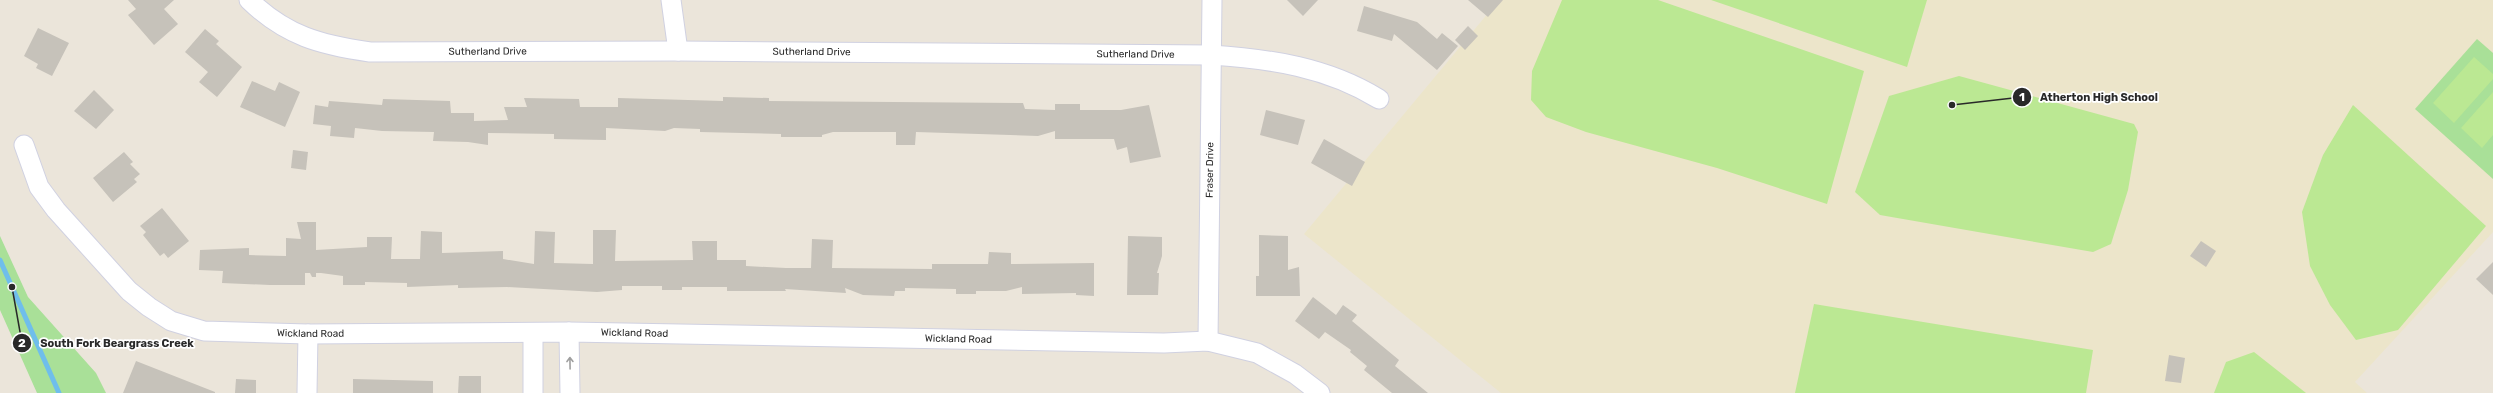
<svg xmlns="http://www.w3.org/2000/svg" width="2493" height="393" font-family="Rubik,sans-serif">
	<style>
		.education { fill: #ece5ca }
		.green { fill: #a9e098 }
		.pitch { fill: #bbe893 }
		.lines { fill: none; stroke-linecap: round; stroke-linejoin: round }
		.stream { stroke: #6fbeeb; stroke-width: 5 }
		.building { fill: #c6c2ba }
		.minor-casing { stroke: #d0d1e1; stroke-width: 21 }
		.minor { stroke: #fff; stroke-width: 19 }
		.oneway { stroke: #9f9f9f }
		.labels { text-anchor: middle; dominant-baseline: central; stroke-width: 3.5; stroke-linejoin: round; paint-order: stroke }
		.street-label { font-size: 10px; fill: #292929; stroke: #fff }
		.leader { fill: none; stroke: #292929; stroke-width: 1.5 }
		.callout-dot { fill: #292929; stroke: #fff; stroke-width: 1.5 }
		.mark-label { font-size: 12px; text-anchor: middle; font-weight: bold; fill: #fff }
		.callout-label { font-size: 11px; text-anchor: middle; font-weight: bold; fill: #292929; stroke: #fff; stroke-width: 3.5; stroke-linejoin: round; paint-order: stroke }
	</style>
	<rect width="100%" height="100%" fill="#ebe5da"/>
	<polygon class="education" points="1499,0 2493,0 2493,232 2355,382 2367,393 1501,393 1304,234"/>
	<g class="green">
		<polygon points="2477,39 2493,53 2493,179 2415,109"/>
		<polygon points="0,236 28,297 96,373 106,393 37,393 0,310"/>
	</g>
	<g class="pitch">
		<polygon points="1562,0 1658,0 1864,71 1827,204 1717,168 1586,132 1546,117 1531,100 1532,71"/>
		<polygon points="1711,0 1927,0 1907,67"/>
		<polygon points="2474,57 2493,74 2493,79 2454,123 2433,103"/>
		<polygon points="1959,76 2134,124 2138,132 2128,190 2111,244 2093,252 1880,215 1855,192 1889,96"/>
		<polygon points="2493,92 2493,135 2482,148 2461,128"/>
		<polygon points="2353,105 2486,226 2398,330 2356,340 2330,305 2310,266 2302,212 2323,155"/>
		<polygon points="1814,304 2093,350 2086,393 1795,393"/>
		<polygon points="2254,352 2306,393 2214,393 2226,362"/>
	</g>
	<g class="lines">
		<polyline class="stream" points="0,260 59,393"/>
	</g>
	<g class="building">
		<polygon points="128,0 174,0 164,9 178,24 154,45 128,15 136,9"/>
		<polygon points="1287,0 1318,0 1303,16"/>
		<polygon points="1468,0 1503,0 1488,17"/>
		<polygon points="1364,6 1417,22 1437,39 1442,33 1458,46 1437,70 1394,34 1392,41 1357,31"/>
		<polygon points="1468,26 1478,36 1465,50 1455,40"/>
		<polygon points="38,28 69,43 52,76 36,68 38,64 24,56"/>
		<polygon points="205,29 219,41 216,44 242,67 217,97 199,82 208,72 185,52"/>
		<polygon points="252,81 275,91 279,82 300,92 285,127 240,107"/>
		<polygon points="94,90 114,110 96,129 74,111"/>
		<polygon points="723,97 769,98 769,101 1023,103 1025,109 1055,110 1055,104 1080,104 1080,110 1121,110 1149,105 1161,157 1130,163 1127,147 1117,150 1114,139 1055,139 1055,131 1038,136 916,132 915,145 896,145 896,132 833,132 822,135 822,137 781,137 781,134 700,132 700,129 674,128 665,131 606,128 606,140 554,139 554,134 488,133 488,145 468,142 433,141 434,132 382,131 355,128 354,138 330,136 331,126 313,124 315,105 328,107 329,101 382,105 383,99 450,101 451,113 474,113 474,121 508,120 504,107 527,107 524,98 579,99 580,107 618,107 618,98 723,101"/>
		<polygon points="1266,110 1305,120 1298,145 1260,135"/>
		<polygon points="1324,139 1365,162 1352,186 1311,163"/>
		<polygon points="293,150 308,152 306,170 291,168"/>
		<polygon points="124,152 133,162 130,164 140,174 134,179 137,182 113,202 93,178"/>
		<polygon points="162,208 189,241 168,258 164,253 160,256 143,235 146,232 140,226"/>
		<polygon points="297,222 316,222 316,250 367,247 367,237 392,237 391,259 420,259 421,231 442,232 442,253 503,251 503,259 534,264 535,231 555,232 554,263 593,264 593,230 616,230 615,261 693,260 692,241 717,241 717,260 746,260 746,266 786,268 811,268 812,239 833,240 832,268 932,269 932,264 988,264 989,252 1011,253 1011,264 1094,263 1094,296 1076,295 1076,293 1022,294 1022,287 1006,291 976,291 976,294 956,294 956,289 905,288 905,291 895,291 894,296 863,295 845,288 846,293 785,289 786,291 727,291 727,287 682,287 682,290 662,290 662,286 622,286 622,290 597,292 507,287 458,288 458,285 407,287 407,283 365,282 365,285 343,285 343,276 321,273 316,273 316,277 312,277 310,273 305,273 305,285 270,285 222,283 223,271 199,270 200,250 249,248 249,255 286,256 286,238 301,239"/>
		<polygon points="1259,235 1288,236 1288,270 1299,267 1300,296 1256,296 1256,276 1259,276"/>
		<polygon points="1128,236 1162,237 1162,256 1157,273 1159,273 1158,295 1127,295"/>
		<polygon points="2201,241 2216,251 2206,267 2190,256"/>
		<polygon points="2493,262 2493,295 2476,279"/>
		<polygon points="1313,297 1336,315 1343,305 1357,315 1352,321 1399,360 1395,366 1428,393 1392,393 1364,370 1367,366 1350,352 1351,350 1325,332 1319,339 1295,321"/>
		<polygon points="2169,355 2185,358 2181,383 2165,381"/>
		<polygon points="136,361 215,392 215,393 123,393"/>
		<polygon points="459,376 481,376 481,393 458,393"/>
		<polygon points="236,379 256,380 256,393 235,393"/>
		<polygon points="353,379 433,381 433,393 353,393"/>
	</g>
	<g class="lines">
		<g class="minor-casing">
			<g id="minor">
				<path id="s1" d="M249,0C286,36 321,45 370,52L678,51L1211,55C1271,59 1327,67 1379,99"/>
				<polyline points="671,0 678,51"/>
				<path id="s2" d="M24,145L39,187L56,210L129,291L149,307L171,321L204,331L308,334L569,332L1164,343L1208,341L1257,353L1295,374L1320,393"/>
				<polyline points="569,332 570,393"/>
				<path id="s3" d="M1208,341L1212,0"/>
				<polyline points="307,393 308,334"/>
				<polyline points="533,393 533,333"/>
			</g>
		</g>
		<use href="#minor" class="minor"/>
	</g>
	<defs><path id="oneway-shaft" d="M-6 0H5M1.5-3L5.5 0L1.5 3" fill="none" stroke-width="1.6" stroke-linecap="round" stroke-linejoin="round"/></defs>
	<use class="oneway" href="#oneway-shaft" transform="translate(570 363) rotate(-91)"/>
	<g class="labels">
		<g class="street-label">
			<text stroke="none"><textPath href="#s1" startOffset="252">Sutherland Drive</textPath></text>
			<text stroke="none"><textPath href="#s1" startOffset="576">Sutherland Drive</textPath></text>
			<text stroke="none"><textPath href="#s1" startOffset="900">Sutherland Drive</textPath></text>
			<text stroke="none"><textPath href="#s3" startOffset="171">Fraser Drive</textPath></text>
			<text stroke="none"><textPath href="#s2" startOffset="375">Wickland Road</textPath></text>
			<text stroke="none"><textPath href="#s2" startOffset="699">Wickland Road</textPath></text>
			<text stroke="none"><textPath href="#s2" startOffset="1023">Wickland Road</textPath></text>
		</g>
	</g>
	<path class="leader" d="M1952 105L2022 97M12 287L22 343"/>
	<g class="callout-dot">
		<circle cx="1952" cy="105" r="4"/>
		<circle cx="12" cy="287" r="4"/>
		<circle cx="2022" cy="97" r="10"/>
		<circle cx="22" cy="343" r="10"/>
	</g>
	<g class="mark-label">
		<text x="2022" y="101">1</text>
		<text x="22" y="347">2</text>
	</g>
	<g class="callout-label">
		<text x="2099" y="101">Atherton High School</text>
		<text x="117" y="347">South Fork Beargrass Creek</text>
	</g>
</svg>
